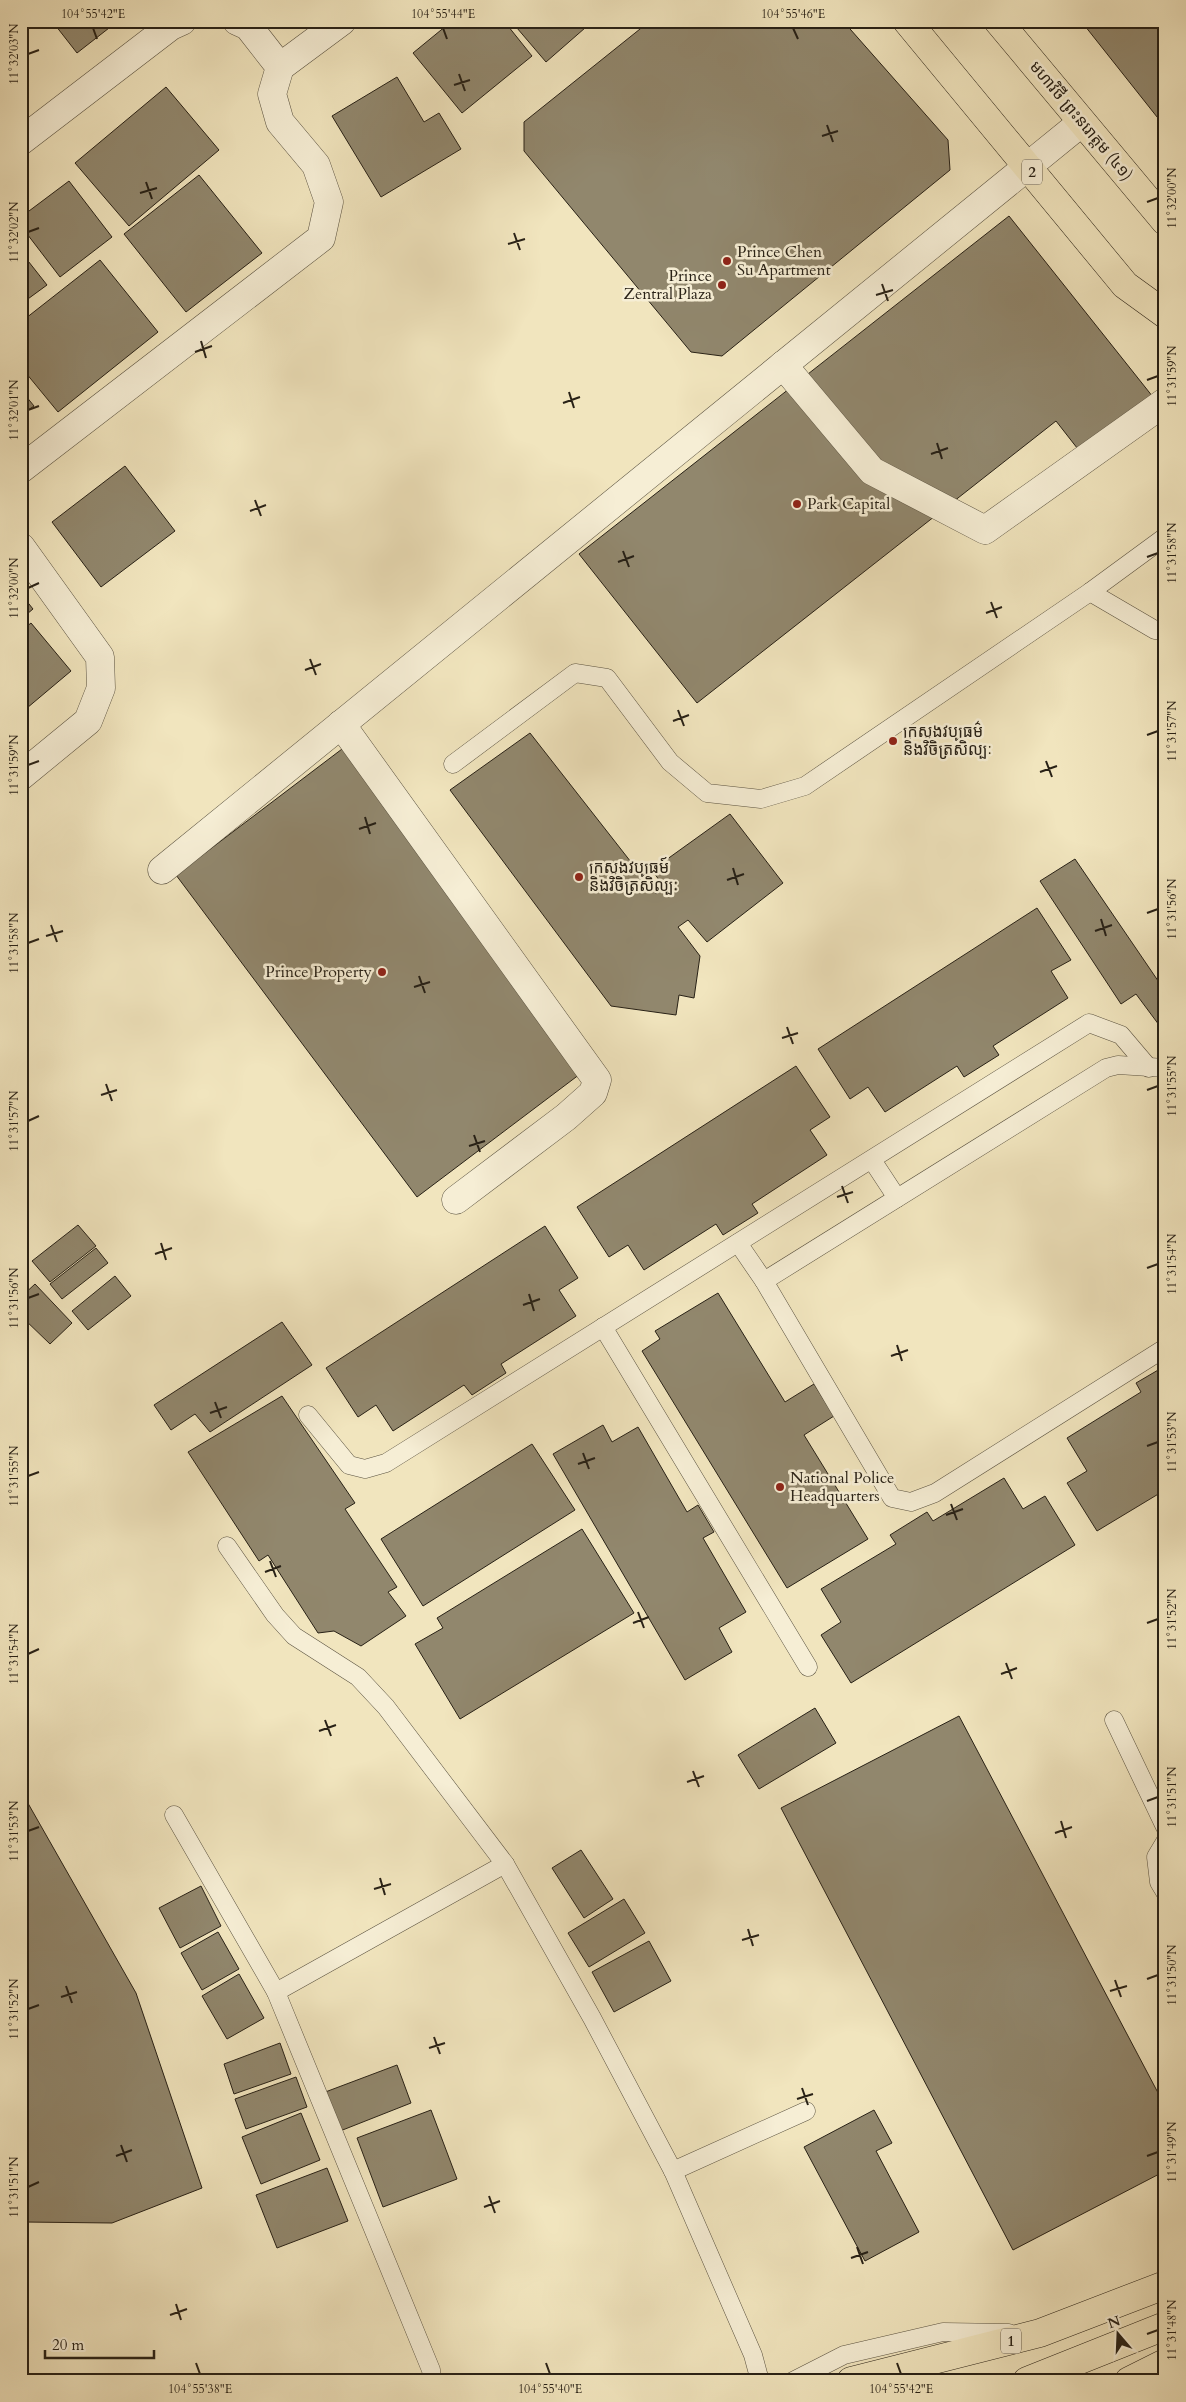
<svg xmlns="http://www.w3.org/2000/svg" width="1186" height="2402" font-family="Cardo,'Noto Sans Khmer',serif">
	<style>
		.building { fill: #91876d; stroke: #282116 }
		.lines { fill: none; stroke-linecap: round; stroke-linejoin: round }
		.lane-casing { stroke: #5a5240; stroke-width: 19 }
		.street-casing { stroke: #5a5240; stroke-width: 29 }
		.primary-casing { stroke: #282116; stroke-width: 29 }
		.highway-casing { stroke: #282116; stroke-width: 29 }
		.lane { stroke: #f6eed5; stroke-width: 18 }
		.street { stroke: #f6eed5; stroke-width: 28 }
		.primary { stroke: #f1e5be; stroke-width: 28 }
		.highway { stroke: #f1e5be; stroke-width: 28 }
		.ticks { fill: none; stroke: #282116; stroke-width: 2 }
		.poi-dot { fill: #8f2418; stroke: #f6eed5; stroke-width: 2 }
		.labels { text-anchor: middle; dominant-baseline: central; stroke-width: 5; stroke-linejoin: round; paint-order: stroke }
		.shield { fill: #f6eed5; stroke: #665e4f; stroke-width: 1 }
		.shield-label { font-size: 15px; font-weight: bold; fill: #282116 }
		.street-label { font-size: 16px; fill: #282116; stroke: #f6eed5 }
		.poi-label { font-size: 16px; fill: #282116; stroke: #f6eed5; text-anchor: start }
		.neatline { fill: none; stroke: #282116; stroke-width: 2 }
		.ticks-label { font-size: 12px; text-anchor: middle; fill: #282116 }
	</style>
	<rect width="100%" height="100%" fill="#f1e5be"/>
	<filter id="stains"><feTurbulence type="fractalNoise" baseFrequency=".004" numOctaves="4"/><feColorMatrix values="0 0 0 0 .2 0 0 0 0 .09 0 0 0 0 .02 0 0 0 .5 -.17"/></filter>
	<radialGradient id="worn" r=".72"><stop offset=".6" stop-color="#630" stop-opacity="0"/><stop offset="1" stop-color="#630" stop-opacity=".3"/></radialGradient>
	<g class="building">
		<polygon points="52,21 118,21 77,53"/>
		<polygon points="452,21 504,21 532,56 462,113 413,53"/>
		<polygon points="511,21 593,21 546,62"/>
		<polygon points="650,21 843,21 948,140 950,170 722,356 691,352 524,151 524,122"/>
		<polygon points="1081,21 1165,21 1165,127"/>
		<polygon points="397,77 424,122 439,113 461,149 381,197 332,116"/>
		<polygon points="166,87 219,150 129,226 75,163"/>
		<polygon points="199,175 262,253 186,312 124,234"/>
		<polygon points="69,181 112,237 60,277 21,226 21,217"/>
		<polygon points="1009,216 1153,397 1081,453 1056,421 697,703 579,554"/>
		<polygon points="21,252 47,285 21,304"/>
		<polygon points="100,260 158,332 58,412 21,367 21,322"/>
		<polygon points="21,390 34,406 21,415"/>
		<polygon points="125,466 175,531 101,587 52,522"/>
		<polygon points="21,594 33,609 21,619"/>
		<polygon points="31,623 71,671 27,708 21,701 21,631"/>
		<polygon points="530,733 656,894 664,887 652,870 730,814 783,883 707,942 688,920 678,927 700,956 694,998 679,995 676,1015 611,1006 450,790"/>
		<polygon points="346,746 588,1068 417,1197 176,875"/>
		<polygon points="1075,859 1165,991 1165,1033 1136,994 1121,1004 1040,881"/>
		<polygon points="1037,908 1071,960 1051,971 1068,998 993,1046 999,1055 964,1077 957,1066 885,1112 868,1087 850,1099 818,1049"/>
		<polygon points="796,1066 830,1117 810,1130 827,1155 752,1204 758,1213 723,1235 716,1224 644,1270 628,1245 609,1257 577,1207"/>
		<polygon points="78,1225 96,1246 50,1282 32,1261"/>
		<polygon points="545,1226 578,1278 559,1290 576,1316 501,1364 506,1373 472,1395 464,1385 393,1431 376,1405 358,1417 326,1368"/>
		<polygon points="96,1248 108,1263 62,1299 50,1284"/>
		<polygon points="115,1276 131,1296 88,1330 72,1311"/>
		<polygon points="35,1284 72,1323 50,1344 21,1316 21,1297"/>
		<polygon points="718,1293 785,1402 814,1384 834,1416 804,1435 868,1539 787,1588 642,1351 660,1339 655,1331"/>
		<polygon points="282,1322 312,1365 210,1432 195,1414 171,1430 154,1405"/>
		<polygon points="1165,1366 1165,1490 1097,1531 1067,1483 1087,1471 1067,1438 1141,1392 1136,1383"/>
		<polygon points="282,1396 355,1503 345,1509 397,1587 388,1592 406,1616 361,1646 334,1631 318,1633 268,1555 259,1561 188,1452"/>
		<polygon points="603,1425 612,1442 638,1427 687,1512 698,1505 714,1532 703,1538 746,1612 719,1628 732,1652 685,1680 553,1454"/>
		<polygon points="532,1444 575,1510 423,1606 381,1539"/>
		<polygon points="1004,1478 1023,1509 1045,1496 1075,1545 851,1683 821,1635 841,1622 821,1589 896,1544 890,1535 927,1512 933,1521"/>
		<polygon points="582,1529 634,1613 460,1719 415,1644 443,1628 437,1618"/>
		<polygon points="815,1708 836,1743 759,1789 738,1755"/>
		<polygon points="959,1716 1165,2106 1165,2171 1013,2250 781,1808"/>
		<polygon points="21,1791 136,1993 202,2188 112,2223 24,2222 21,2212"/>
		<polygon points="581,1850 613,1899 584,1918 552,1868"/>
		<polygon points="201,1886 221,1926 180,1948 159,1908"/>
		<polygon points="624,1899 645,1933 589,1967 568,1933"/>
		<polygon points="218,1932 239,1969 202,1990 181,1953"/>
		<polygon points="649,1941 671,1981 614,2012 592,1972"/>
		<polygon points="239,1974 264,2018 227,2039 202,1996"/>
		<polygon points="280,2043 291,2074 234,2094 224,2064"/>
		<polygon points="397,2065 411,2103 335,2133 320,2094"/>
		<polygon points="296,2077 307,2107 246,2129 235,2099"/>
		<polygon points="431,2110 457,2179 383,2207 357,2138"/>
		<polygon points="874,2110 892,2143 876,2151 919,2232 865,2261 804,2147"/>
		<polygon points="301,2113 320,2160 261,2184 242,2137"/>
		<polygon points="327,2168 348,2221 277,2248 256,2195"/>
	</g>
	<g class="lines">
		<g class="lane-casing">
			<g id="lane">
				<polyline points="1090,592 1155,630 1165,631"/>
				<polyline points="453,764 575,673 607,678 670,762 707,793 761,799 805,786 1090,592 1165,537"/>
				<polyline points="1165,1068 1118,1065 1106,1068 764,1281 892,1498 911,1502 935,1493 1165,1348"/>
				<polyline points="872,1160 897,1198"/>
				<polyline points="738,1243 764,1281"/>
				<polyline points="603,1327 808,1667"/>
				<polyline points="308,1415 349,1465 365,1469 386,1463 1089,1023 1121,1035 1149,1068"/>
				<polyline points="227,1546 275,1615 294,1636 358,1677 386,1707 505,1864 592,2018 673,2171 753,2355 760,2381"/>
				<polyline points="1114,1720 1165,1827"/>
				<polyline points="174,1815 276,1992 431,2370 432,2381"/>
				<polyline points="1165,1842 1156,1857 1159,1882 1165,1892"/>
				<polyline points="276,1992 505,1864"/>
				<polyline points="673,2171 806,2111"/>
				<polyline points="793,2381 844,2355 943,2332 1009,2333"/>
			</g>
		</g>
		<g class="street-casing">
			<g id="street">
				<polyline points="280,67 342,21"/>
				<polyline points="21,141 171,26 182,21"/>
				<polyline points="783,365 872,471 985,530 1165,402"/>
				<polyline points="21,469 321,238 329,202 316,165 280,122 272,94 280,67 248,26 237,21"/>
				<polyline points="21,547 100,657 101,688 88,721 21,776"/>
				<polyline points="341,724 597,1080 593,1093 566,1117 456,1200"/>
				<polyline points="162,870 1081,123"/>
			</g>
		</g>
		<g class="primary-casing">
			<g id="primary">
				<polyline points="907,21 1125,285 1165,314"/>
				<polyline points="998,21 1165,221"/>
			</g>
		</g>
		<g class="highway-casing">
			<g id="highway">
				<polyline points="851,2381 1040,2333 1165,2285"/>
				<polyline points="1027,2381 1165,2326"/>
				<polyline points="1129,2381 1165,2363"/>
			</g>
		</g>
		<use href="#lane" class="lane"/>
		<use href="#street" class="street"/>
		<use href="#primary" class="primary"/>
		<use href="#highway" class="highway"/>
	</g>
	<path class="ticks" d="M93,28L97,39M443,28L447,39M793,28L798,39M28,54L39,50M459,74L465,91M454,85L470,80M827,125L833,142M822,136L838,131M146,182L152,199M140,193L157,188M1147,202L1158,198M28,232L39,228M514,233L520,250M508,244L525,239M882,284L888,301M876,295L893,290M201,341L206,358M195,352L212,346M1147,380L1158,376M569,392L574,408M563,403L580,397M28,410L39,406M937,443L942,459M931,454L948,448M255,500L261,516M250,511L266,505M623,551L629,567M1147,557L1158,553M618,562L634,556M28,588L39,583M991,602L997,618M986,613L1002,607M310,659L316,675M305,670L321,664M678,710L684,726M673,721L689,715M1147,735L1158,731M1046,761L1052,777M28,765L39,761M1040,772L1057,766M365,817L370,834M359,829L376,823M733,868L738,885M727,880L744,874M1147,913L1158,909M1101,919L1106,936M51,925L57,942M1095,931L1112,925M46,936L63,931M28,943L39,939M419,976L425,993M414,987L430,982M787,1027L793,1044M782,1038L798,1033M106,1084L112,1101M1147,1090L1158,1086M101,1095L117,1090M28,1121L39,1116M474,1135L480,1152M469,1146L485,1141M842,1186L848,1203M837,1197L853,1192M161,1243L166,1260M155,1254L172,1248M1147,1268L1158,1264M529,1294L534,1311M28,1298L39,1294M523,1305L540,1299M897,1345L902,1361M891,1356L908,1350M215,1402L221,1418M210,1413L227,1407M1147,1446L1158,1442M583,1453L589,1469M578,1464L595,1458M28,1476L39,1472M951,1504L957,1520M946,1515L963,1509M270,1561L276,1577M265,1572L281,1566M638,1612L644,1628M633,1623L649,1617M1147,1623L1158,1619M28,1654L39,1649M1006,1663L1012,1679M1001,1674L1017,1668M325,1720L331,1736M319,1731L336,1725M693,1771L699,1787M687,1782L704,1776M1147,1801L1158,1797M1061,1821L1066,1838M28,1831L39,1827M1055,1833L1072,1827M380,1878L385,1895M374,1889L391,1884M748,1929L753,1946M742,1940L759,1935M1147,1979L1158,1975M1115,1980L1121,1997M66,1986L72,2003M1110,1991L1127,1986M61,1997L77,1992M28,2009L39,2005M434,2037L440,2054M429,2048L445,2043M802,2088L808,2105M797,2099L813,2094M121,2145L127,2162M116,2156L132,2150M1147,2156L1158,2152M28,2187L39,2182M489,2196L495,2213M484,2207L500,2201M857,2247L863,2264M851,2258L868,2252M176,2304L181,2320M170,2315L187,2309M1147,2334L1158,2330M196,2363L200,2374M546,2363L550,2374M897,2363L901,2374"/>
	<g class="poi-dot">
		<circle cx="727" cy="261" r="5"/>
		<circle cx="722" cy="285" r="5"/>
		<circle cx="797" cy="504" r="5"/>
		<circle cx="893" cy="741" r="5"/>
		<circle cx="579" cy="877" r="5"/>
		<circle cx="382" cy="972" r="5"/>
		<circle cx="780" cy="1487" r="5"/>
	</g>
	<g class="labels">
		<g class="shield">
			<rect x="1022" y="159.5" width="20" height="25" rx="4"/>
			<rect x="1001" y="2328.5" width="20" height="25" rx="4"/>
		</g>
		<g class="shield-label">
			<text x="1032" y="172">2</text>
			<text x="1011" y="2341">1</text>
		</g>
		<g class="street-label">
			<text transform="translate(1081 121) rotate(50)">មហាវិថី ព្រះនរោត្តម (៤១)</text>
		</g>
		<g class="poi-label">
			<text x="737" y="252">Prince Chen<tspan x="737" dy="18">Su Apartment</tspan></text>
			<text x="712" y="276" text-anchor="end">Prince<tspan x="712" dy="18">Zentral Plaza</tspan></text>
			<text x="807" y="504">Park Capital</text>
			<text x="903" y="732">ក្រសួងវប្បធម៌<tspan x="903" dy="18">និងវិចិត្រសិល្បៈ</tspan></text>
			<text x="589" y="868">ក្រសួងវប្បធម៍<tspan x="589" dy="18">និងវិចិត្រសិល្បៈ</tspan></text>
			<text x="372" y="972" text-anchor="end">Prince Property</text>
			<text x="790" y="1478">National Police<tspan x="790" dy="18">Headquarters</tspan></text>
		</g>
	</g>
	<rect width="1186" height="2402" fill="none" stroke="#f1e5be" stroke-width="55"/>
	<g transform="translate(1118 2334) rotate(341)" stroke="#f6eed5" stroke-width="4" paint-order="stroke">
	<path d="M0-4L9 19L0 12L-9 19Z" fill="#282116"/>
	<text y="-8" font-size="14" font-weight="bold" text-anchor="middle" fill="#282116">N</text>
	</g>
	<path d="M45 2350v8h109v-8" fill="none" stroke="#282116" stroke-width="2.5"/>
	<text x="52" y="2350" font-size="15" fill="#282116" stroke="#f6eed5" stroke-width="4" paint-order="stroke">20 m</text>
	<rect x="28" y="28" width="1130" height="2346" class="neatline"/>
	<g class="ticks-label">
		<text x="93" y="18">104°55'42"E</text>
		<text x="443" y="18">104°55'44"E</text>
		<text x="793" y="18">104°55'46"E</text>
		<text transform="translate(14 54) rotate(-90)" y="4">11°32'03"N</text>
		<text transform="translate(1172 198) rotate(-90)" y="4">11°32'00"N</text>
		<text transform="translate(14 232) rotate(-90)" y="4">11°32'02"N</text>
		<text transform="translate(1172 376) rotate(-90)" y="4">11°31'59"N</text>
		<text transform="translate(14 410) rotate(-90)" y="4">11°32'01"N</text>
		<text transform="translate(1172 553) rotate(-90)" y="4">11°31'58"N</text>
		<text transform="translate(14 588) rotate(-90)" y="4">11°32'00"N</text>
		<text transform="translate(1172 731) rotate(-90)" y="4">11°31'57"N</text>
		<text transform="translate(14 765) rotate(-90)" y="4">11°31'59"N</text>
		<text transform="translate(1172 909) rotate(-90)" y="4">11°31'56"N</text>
		<text transform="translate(14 943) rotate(-90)" y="4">11°31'58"N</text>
		<text transform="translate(1172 1086) rotate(-90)" y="4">11°31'55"N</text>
		<text transform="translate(14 1121) rotate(-90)" y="4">11°31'57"N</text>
		<text transform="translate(1172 1264) rotate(-90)" y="4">11°31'54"N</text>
		<text transform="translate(14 1298) rotate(-90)" y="4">11°31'56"N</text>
		<text transform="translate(1172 1442) rotate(-90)" y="4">11°31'53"N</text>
		<text transform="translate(14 1476) rotate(-90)" y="4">11°31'55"N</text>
		<text transform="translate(1172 1619) rotate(-90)" y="4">11°31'52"N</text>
		<text transform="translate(14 1654) rotate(-90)" y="4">11°31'54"N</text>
		<text transform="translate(1172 1797) rotate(-90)" y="4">11°31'51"N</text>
		<text transform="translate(14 1831) rotate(-90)" y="4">11°31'53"N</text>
		<text transform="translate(1172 1975) rotate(-90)" y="4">11°31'50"N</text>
		<text transform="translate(14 2009) rotate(-90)" y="4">11°31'52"N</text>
		<text transform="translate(1172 2152) rotate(-90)" y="4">11°31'49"N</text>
		<text transform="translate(14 2187) rotate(-90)" y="4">11°31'51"N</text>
		<text transform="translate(1172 2330) rotate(-90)" y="4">11°31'48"N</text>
		<text x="200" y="2393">104°55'38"E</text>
		<text x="550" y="2393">104°55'40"E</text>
		<text x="901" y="2393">104°55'42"E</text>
	</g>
	<rect width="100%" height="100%" filter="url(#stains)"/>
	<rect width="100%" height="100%" fill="url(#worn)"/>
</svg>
